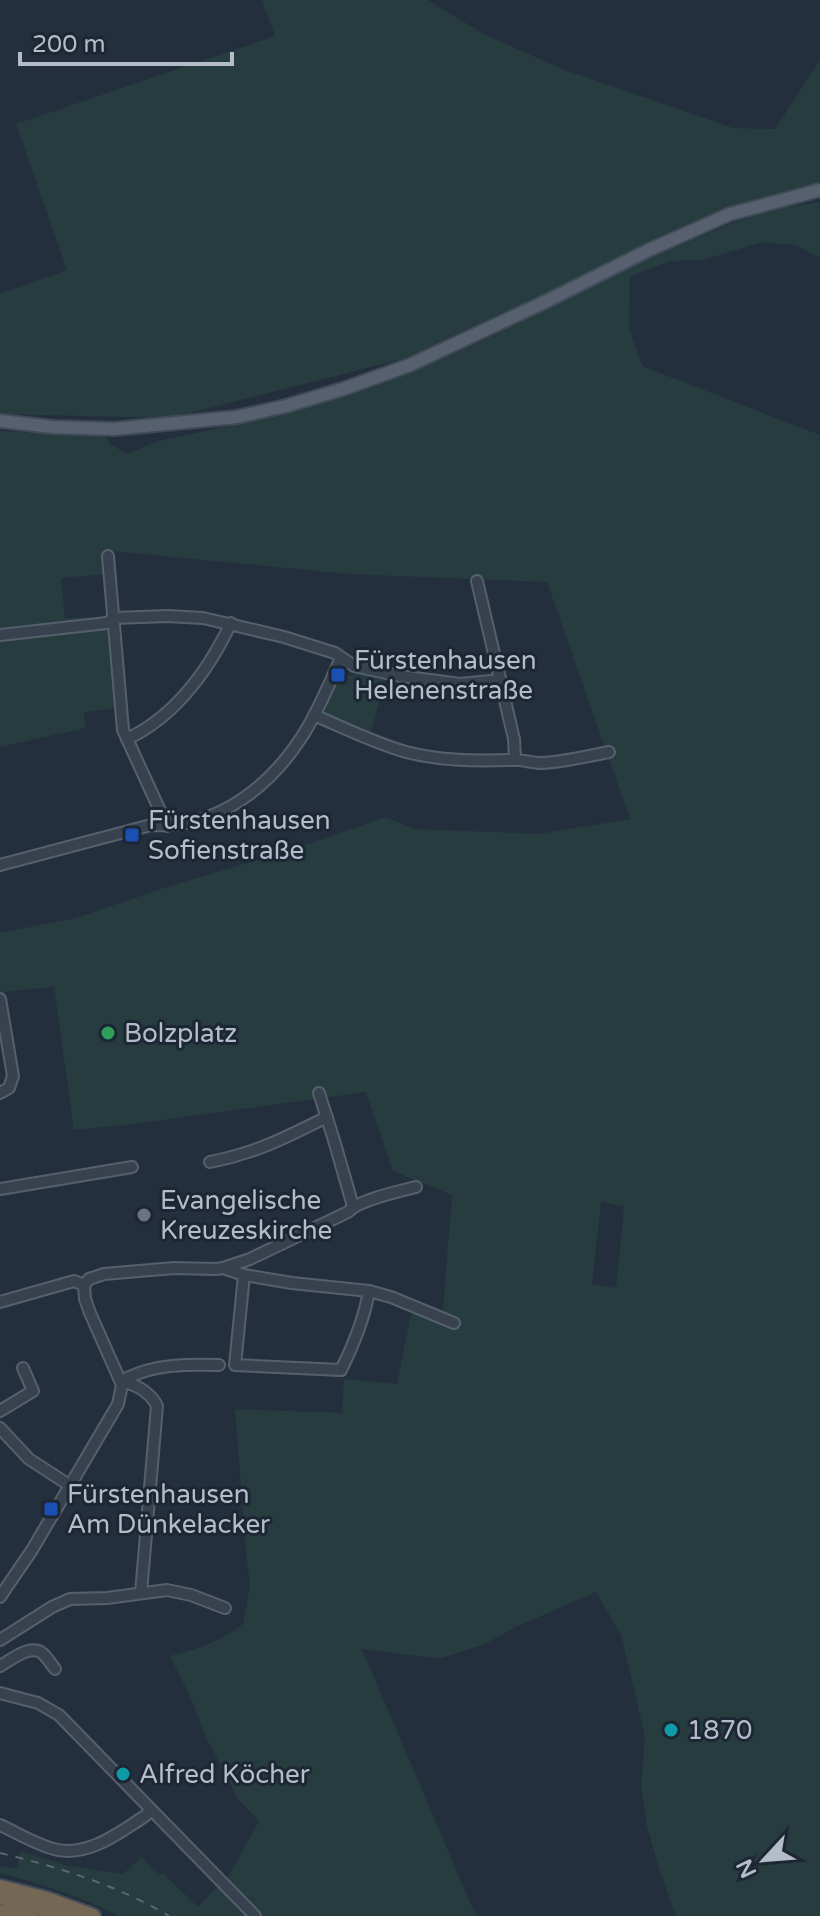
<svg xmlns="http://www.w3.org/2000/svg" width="820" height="1916" font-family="'Varela Round',sans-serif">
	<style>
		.green { fill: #263c3f; fill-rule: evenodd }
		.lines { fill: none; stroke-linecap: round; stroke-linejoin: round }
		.minor-casing { stroke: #565f6c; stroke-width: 14 }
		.major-casing { stroke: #414a57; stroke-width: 16 }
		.highway-casing { stroke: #434c59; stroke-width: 18 }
		.minor { stroke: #38414e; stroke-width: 10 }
		.major { stroke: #56606e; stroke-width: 12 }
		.highway { stroke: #746855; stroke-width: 14 }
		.rail { stroke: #5a6575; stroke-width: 2; stroke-dasharray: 8 8; stroke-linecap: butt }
		.transit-dot { fill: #1a4fb4; stroke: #1d2633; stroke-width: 3 }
		.leisure-dot { fill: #2e9e5b; stroke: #1d2633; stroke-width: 3 }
		.worship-dot { fill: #6b7280; stroke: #1d2633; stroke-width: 3 }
		.culture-dot { fill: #0f9aa8; stroke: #1d2633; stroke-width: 3 }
		.labels { text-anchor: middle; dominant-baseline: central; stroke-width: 6; stroke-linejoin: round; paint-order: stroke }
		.poi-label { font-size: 26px; fill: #b4bcc9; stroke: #1d2633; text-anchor: start }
	</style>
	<rect width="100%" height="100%" fill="#242f3e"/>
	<g class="green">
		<polygon points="262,0 428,0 484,34 562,69 733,128 775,129 820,60 820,182 767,197 723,214 425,353 171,418 0,414 0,294 67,270 16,124 275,36"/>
		<path d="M820,202V258L796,245L762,242L703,260L671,261L630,276L629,327L642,366L820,435V1916H676L659,1869L647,1826L641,1787L645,1736L621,1635L596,1592L518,1626L485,1644L442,1658L425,1657L362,1649L475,1914L478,1916H118C81,1896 41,1884 0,1873V1866L17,1869L20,1851L69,1866L123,1874L141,1857L159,1874H164L198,1907L229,1875L259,1821L238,1799L206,1737L190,1696L170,1656C199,1649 219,1642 243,1624L250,1586L246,1551L235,1409L342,1413L344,1379L397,1384L412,1310L442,1321L452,1195L393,1171L366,1092L133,1124L74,1130L54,987L0,992V933L76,918L170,886L285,852L386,817L415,829L539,834L630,819L547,582L349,574L112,551L105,556L107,574L61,578L65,618L111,617L118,708L84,712L85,728L0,747V431L105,436L110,444L127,454L155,442L304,409L423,365L656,255L725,226L778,208ZM601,1202L624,1207L616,1288L592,1284Z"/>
		<polygon points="355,670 386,677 371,732 320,714 338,678 343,681 347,674 352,676"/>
	</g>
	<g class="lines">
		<g class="minor-casing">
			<g id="minor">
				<polyline points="108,556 123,730 167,826"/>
				<polyline points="477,581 514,739 515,760"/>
				<polyline points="0,635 107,623 114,618 167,616 203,618 284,637 335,653 354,666 400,676 460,684 501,680"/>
				<path d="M314,715C344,728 374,743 406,752C441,761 475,761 511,760C521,759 531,763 542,763C564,762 587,756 609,752"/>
				<path d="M127,739C176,716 208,671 231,623"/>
				<path d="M0,865L151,825C220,830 276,782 309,725C321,704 331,680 341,658"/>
				<polyline points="0,999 13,1076 9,1088 0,1093"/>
				<polyline points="319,1093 333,1137 353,1206"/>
				<path d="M210,1162C256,1153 285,1138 327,1117"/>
				<polyline points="0,1189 132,1167"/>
				<path d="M223,1268L250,1259L348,1212C358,1200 400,1191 416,1187"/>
				<path d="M244,1275L235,1365L341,1370C354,1344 364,1320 369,1291"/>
				<polyline points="84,1285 89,1279 104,1274 174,1268 216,1269 223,1268 244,1275 292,1283 369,1291 391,1297 454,1323"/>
				<polyline points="0,1302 74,1281 84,1285"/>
				<path d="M121,1382C135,1383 151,1393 157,1406L141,1593"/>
				<path d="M125,1382L127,1378C156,1364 187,1364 219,1365"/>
				<polyline points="0,1411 33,1391 23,1368"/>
				<polyline points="0,1428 29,1459 69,1485"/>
				<polyline points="0,1597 32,1550 118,1404 122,1385 90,1313 85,1299 84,1285"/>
				<polyline points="0,1640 52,1607 70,1599 107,1598 167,1590 191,1595 225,1608"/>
				<path d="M0,1666C11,1660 30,1644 42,1653C47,1657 51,1664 55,1669"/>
				<polyline points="0,1693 38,1703 59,1715 255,1916"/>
				<path d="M0,1825C18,1833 38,1846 58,1850C90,1856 120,1832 145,1816L151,1810"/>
			</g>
		</g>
		<g class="major-casing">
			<polyline id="major" points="0,421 52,427 114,429 237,417 286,406 343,389 410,365 549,300 649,250 730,214 820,190"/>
		</g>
		<g class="highway-casing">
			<g id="highway">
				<polyline points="0,1887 47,1899 93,1916"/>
				<polyline points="0,1897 66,1916"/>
				<polyline points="0,1912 31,1916"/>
			</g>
		</g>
		<use href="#minor" class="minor"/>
		<use href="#major" class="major"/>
		<use href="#highway" class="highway"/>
		<path class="rail" d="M0,1853C58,1867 117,1885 169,1916"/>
	</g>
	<g class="transit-dot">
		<rect x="330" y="667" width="16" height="16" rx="4"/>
		<rect x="124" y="827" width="16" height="16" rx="4"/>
		<rect x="43" y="1501" width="16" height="16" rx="4"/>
	</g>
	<circle class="leisure-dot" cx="108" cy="1033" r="8"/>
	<circle class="worship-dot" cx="144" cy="1215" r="8"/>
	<g class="culture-dot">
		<circle cx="671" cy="1730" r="8"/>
		<circle cx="123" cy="1774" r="8"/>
	</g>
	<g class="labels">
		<g class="poi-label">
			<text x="354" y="660">Fürstenhausen<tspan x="354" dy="30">Helenenstraße</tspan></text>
			<text x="148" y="820">Fürstenhausen<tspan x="148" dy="30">Sofienstraße</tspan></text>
			<text x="124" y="1033">Bolzplatz</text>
			<text x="160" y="1200">Evangelische<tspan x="160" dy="30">Kreuzeskirche</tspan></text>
			<text x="67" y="1494">Fürstenhausen<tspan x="67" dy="30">Am Dünkelacker</tspan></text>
			<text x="687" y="1730">1870</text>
			<text x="139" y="1774">Alfred Köcher</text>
		</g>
	</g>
	<g transform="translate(764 1860) rotate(244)" stroke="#1d2633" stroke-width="6" paint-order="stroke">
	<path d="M0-6L14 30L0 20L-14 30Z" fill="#b4bcc9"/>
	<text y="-12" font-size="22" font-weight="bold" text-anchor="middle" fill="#b4bcc9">N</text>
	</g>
	<path d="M20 52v12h212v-12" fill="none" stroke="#b4bcc9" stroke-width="4"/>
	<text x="32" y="52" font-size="24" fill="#b4bcc9" stroke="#1d2633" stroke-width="6" paint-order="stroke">200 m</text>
</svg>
